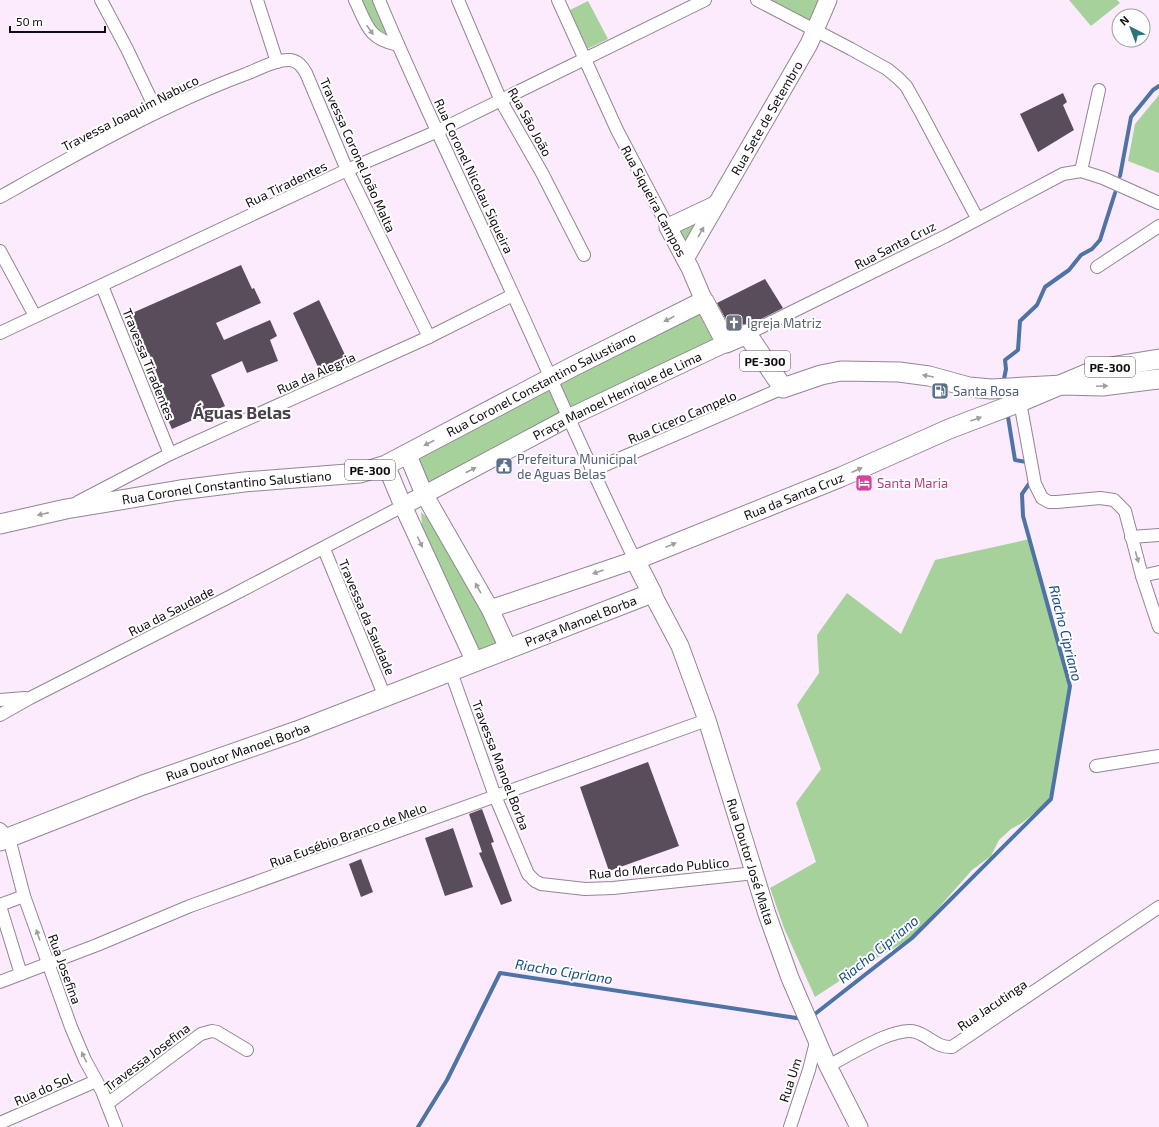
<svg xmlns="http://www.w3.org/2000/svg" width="1159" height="1127" font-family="'Exo 2',sans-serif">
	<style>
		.green { fill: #a6d19a }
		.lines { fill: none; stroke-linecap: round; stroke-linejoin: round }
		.stream { stroke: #4e73a5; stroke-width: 4 }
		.building { fill: #5a4d5b }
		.street-casing { stroke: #938594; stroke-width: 14 }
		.secondary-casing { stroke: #938594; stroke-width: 19 }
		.primary-casing { stroke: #938594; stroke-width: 21 }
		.street { stroke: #fff; stroke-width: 12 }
		.secondary { stroke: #fff; stroke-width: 17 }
		.primary { stroke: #fff; stroke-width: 19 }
		.oneway { fill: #9f9da0 }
		.labels { text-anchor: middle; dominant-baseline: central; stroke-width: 4; stroke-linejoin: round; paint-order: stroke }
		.shield { fill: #fefefe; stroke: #575458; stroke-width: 1 }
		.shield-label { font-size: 12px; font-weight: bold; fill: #100b11 }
		.street-label { font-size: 13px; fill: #100b11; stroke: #fefefe }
		.worship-label { font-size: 13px; fill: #5b616d; stroke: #fefefe; text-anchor: start }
		.service-label { font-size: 13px; fill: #4e5e75; stroke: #fefefe; text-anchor: start }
		.hotel-label { font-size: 13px; fill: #b23c85; stroke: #fefefe; text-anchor: start }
		.water-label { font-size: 14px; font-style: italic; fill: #144b8a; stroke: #fefefe }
		.district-label { font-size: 17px; font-weight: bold; fill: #4c3f4d; stroke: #fefefe }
	</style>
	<rect width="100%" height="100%" fill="#fbebfc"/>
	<g class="green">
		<polygon points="359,0 375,0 392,41 377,34"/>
		<polygon points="765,0 824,0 814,26"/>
		<polygon points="1069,0 1117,0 1120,3 1091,26"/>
		<polygon points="588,1 608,39 587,49 570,10"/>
		<polygon points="1159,95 1159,173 1128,161 1135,124"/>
		<polygon points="709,211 685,254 672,229"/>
		<polygon points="702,305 721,341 569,413 555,380"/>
		<polygon points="550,380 563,417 426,490 412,456"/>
		<polygon points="421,512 442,531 503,646 476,656 423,539"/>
		<polygon points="1030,539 1070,686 1051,799 1022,823 1011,829 999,840 991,856 972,870 912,938 864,965 815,997 784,928 770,888 816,862 796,803 821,769 797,705 819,673 817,635 847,593 901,634 935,560"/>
	</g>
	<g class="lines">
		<g class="stream">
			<polyline points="1120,176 1131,117 1153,90 1159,86"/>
			<polyline points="1004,379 1006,369 1005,360 1018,350 1020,321 1037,305 1045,287 1069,270 1081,255 1092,249 1100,240 1115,193"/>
			<polyline points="1008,417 1015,460 1027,462 1028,465"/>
			<polyline points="811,1017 912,938 1051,799 1070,686 1023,516 1022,494 1031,481"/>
			<polyline points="418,1127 447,1080 500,973 803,1019"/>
		</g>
	</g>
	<g class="building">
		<polygon points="1063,93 1067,102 1063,105 1074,130 1038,152 1020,114"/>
		<polygon points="241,265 252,289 254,288 261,303 216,323 224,340 270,320 277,336 270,340 278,361 247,373 242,361 211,375 225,406 172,429 157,396 164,393 149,353 146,354 130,314"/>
		<polygon points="765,279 783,308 751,324 743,324 731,329 717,303"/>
		<polygon points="319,300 346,357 319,369 293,313"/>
		<polygon points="648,762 679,846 609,871 580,787"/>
		<polygon points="482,809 494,842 491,843 512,901 501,905 479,853 482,852 469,814"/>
		<polygon points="453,828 473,887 445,896 425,838"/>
		<polygon points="361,859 373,892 361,897 349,864"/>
	</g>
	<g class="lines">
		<g class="street-casing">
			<g id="street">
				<polyline points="101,0 127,49 157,112"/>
				<polyline points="257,0 277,62"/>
				<path d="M355,0C367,25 368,39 398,45"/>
				<path d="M379,0C416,89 458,175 498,262C544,361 587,462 635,560"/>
				<polyline points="458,0 501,101 542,173 584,255"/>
				<polyline points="558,0 617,130 668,227"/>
				<polyline points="757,0 851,49 887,69 898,78 906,86 919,109 977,218"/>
				<polyline points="1081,171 1099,90"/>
				<path d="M0,197C80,152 160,106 246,74C259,69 276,59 290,60C298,61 302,66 306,73L347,170L429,337"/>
				<polyline points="0,251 35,316"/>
				<polyline points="1097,267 1159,226"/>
				<polyline points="102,286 170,454"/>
				<polyline points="0,333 347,170 438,131 705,0"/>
				<polyline points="747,334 946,236 1063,174 1081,171 1103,178 1159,203"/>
				<polyline points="1020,402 1035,484 1042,498 1049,502 1057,502 1100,498 1114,500 1125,511 1142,576 1159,627"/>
				<polyline points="591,471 783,388"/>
				<polyline points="78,502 170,454 429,337 513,295"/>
				<polyline points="1131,537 1159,535"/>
				<polyline points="324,549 385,697"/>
				<polyline points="1142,576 1159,572"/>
				<polyline points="451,672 495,796 528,874 535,881 541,884 585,889 613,888 755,873"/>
				<polyline points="0,700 25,698"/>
				<polyline points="0,715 30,698 229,597 403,506"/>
				<polyline points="1096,766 1159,756"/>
				<polyline points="0,829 9,838 24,896 71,1027 85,1060 102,1091 116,1127"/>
				<polyline points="0,905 24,896"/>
				<polyline points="0,906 21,974"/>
				<polyline points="0,982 97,945 190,906 707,720"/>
				<path d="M828,1066C848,1056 896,1025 916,1032C929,1036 937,1048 952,1047L1159,907"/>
				<polyline points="107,1104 201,1034 212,1031 217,1032 247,1050"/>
				<polyline points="0,1123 96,1081"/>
				<polyline points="790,1127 809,1070 816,1042"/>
			</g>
		</g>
		<g class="secondary-casing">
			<g id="secondary">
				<path id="s1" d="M685,259L809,44L828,0"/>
				<polyline points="704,301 690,268 668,227 717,204"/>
				<polyline points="407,453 424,494 490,609 508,648"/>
				<polyline points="386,465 403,506 475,662"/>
				<path id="s2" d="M403,506L568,418L726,343"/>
				<path id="s3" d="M652,593L680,646L707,720L767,914L790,978L828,1066L859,1127"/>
				<polyline points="490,609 635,560"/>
			</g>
		</g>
		<g class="primary-casing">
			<g id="primary">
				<path id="s4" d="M0,524L66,509L180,490L244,482L360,473L386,465L574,366L704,301L726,343L747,334L783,388L821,375L841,371L899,372L929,376L969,387L991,389L1063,385L1102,386L1159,379"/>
				<path id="s5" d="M0,841L143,785L297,731L652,593L635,560L841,477L949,429L1020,402L1098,369L1159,359"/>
			</g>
		</g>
		<use href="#street" class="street"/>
		<use href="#secondary" class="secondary"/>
		<use href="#primary" class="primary"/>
	</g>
	<defs><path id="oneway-solid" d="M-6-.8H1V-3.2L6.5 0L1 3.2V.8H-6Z"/></defs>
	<g class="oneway">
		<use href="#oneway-solid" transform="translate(370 30) rotate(55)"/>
		<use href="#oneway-solid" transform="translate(701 232) rotate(-60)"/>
		<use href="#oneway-solid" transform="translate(669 319) rotate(153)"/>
		<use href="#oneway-solid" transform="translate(928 376) rotate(-170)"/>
		<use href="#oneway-solid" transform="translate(1102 386) rotate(-3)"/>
		<use href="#oneway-solid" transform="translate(976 419) rotate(-20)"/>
		<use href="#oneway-solid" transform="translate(429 443) rotate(153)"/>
		<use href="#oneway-solid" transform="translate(471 470) rotate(-27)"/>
		<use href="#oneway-solid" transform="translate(857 470) rotate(-24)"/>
		<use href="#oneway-solid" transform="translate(43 514) rotate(167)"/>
		<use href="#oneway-solid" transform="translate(420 542) rotate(65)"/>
		<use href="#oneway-solid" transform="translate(671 545) rotate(-22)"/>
		<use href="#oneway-solid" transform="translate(1137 557) rotate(74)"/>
		<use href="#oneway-solid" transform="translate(598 572) rotate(161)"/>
		<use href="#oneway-solid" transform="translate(478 588) rotate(-119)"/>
		<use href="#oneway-solid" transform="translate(38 935) rotate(-109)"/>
		<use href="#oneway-solid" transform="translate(84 1057) rotate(-116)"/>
	</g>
	<defs>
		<g id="church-square" transform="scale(0.9)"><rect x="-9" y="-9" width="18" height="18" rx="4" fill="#6b7280" stroke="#fefefe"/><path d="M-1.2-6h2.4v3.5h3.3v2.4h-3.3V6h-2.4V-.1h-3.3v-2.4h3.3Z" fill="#fff"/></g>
		<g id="fuel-square" transform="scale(0.9)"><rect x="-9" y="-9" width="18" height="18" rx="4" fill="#5c6f8a" stroke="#fefefe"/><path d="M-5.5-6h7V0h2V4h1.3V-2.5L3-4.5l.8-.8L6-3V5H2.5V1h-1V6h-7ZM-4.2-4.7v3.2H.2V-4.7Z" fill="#fff"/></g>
		<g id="civic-square" transform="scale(0.9)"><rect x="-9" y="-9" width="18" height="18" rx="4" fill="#5c6f8a" stroke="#fefefe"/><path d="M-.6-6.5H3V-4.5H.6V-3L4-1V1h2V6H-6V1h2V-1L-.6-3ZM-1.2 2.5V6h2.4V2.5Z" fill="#fff"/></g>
		<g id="hotel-square" transform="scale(0.9)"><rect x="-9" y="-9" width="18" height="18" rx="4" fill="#d1479c" stroke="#fefefe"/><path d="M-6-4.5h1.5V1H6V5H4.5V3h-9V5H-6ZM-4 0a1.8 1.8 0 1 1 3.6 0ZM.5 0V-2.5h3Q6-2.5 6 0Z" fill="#fff"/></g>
	</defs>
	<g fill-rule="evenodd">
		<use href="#church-square" x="734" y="323"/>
		<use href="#fuel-square" x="940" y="391"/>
		<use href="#civic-square" x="504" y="466"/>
		<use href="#hotel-square" x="864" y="483"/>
	</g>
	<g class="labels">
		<g class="shield">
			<rect x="740" y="351" width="50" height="20" rx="3"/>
			<rect x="1085" y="357" width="50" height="20" rx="3"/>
			<rect x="345" y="460" width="50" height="20" rx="3"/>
		</g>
		<g class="shield-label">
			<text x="765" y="361">PE-300</text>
			<text x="1110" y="367">PE-300</text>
			<text x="370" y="470">PE-300</text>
		</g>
		<g class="street-label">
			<text transform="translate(130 113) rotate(-27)">Travessa Joaquim Nabuco</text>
			<text stroke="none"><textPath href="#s1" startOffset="163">Rua Sete de Setembro</textPath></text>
			<text transform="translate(530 122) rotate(61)">Rua São João</text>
			<text transform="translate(358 155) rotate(66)">Travessa Coronel João Malta</text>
			<text transform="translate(474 176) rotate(65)">Rua Coronel Nicolau Siqueira</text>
			<text transform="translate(286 184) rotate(-26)">Rua Tiradentes</text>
			<text transform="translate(654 201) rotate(62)">Rua Siqueira Campos</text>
			<text transform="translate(895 245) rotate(-27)">Rua Santa Cruz</text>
			<text transform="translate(149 364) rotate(68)">Travessa Tiradentes</text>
			<text transform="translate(316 373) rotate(-24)">Rua da Alegria</text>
			<text stroke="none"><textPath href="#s4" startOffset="566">Rua Coronel Constantino Salustiano</textPath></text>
			<text stroke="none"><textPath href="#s2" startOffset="241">Praça Manoel Henrique de Lima</textPath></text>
			<text transform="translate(682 417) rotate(-23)">Rua Cicero Campelo</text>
			<text stroke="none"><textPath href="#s4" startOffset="230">Rua Coronel Constantino Salustiano</textPath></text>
			<text stroke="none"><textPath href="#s5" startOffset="906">Rua da Santa Cruz</textPath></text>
			<text transform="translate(171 611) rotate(-27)">Rua da Saudade</text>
			<text transform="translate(367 617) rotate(67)">Travessa da Saudade</text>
			<text stroke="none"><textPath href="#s5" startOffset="621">Praça Manoel Borba</textPath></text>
			<text stroke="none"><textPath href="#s5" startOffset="254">Rua Doutor Manoel Borba</textPath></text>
			<text transform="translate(501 765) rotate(69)">Travessa Manoel Borba</text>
			<text transform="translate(348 835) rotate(-20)">Rua Eusébio Branco de Melo</text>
			<text stroke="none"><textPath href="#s3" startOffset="287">Rua Doutor José Malta</textPath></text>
			<text transform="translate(659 868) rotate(-5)">Rua do Mercado Publico</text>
			<text transform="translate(65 969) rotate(70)">Rua Josefina</text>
			<text transform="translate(992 1005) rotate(-34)">Rua Jacutinga</text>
			<text transform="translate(147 1057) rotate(-37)">Travessa Josefina</text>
			<text transform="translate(790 1080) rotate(-72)">Rua Um</text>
			<text transform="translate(43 1089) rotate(-24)">Rua do Sol</text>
		</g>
		<g class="worship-label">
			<text x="747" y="323">Igreja Matriz</text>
		</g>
		<g class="service-label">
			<text x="953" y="391">Santa Rosa</text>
			<text x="517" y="459">Prefeitura Municipal<tspan x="517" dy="15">de Aguas Belas</tspan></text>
		</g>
		<g class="hotel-label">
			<text x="877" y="483">Santa Maria</text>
		</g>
		<g class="water-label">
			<text transform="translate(1066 633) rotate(76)">Riacho Cipriano</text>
			<text transform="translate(878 949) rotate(-39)">Riacho Cipriano</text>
			<text transform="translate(564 971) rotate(9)">Riacho Cipriano</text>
		</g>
		<g class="district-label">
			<text x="242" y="412">Águas Belas</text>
		</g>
	</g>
	<g transform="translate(1131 28) rotate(318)"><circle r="19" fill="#fefefe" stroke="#9f9d9f"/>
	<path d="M0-3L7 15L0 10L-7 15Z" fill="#2b757a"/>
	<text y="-6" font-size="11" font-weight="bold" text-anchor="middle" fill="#100b11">N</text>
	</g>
	<path d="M10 26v6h95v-6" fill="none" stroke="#100b11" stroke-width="2"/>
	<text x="16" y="26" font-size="12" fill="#100b11" stroke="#fefefe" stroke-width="3" paint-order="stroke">50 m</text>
</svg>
